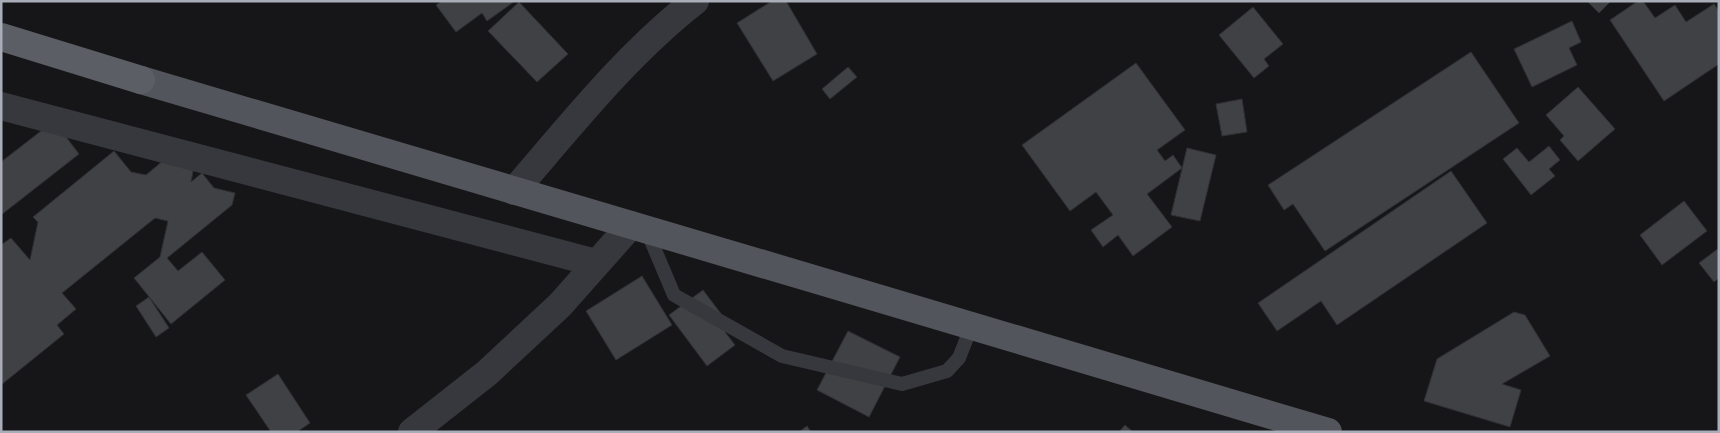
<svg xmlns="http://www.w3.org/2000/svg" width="1720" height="433" font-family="'PT Sans',sans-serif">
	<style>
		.building { fill: #404145; stroke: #303034 }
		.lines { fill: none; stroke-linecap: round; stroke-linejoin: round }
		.service { stroke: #37383d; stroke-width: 14 }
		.minor { stroke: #37383d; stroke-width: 28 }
		.primary { stroke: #53555c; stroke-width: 28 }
		.trunk { stroke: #5b5e65; stroke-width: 28 }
	</style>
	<rect width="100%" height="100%" fill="#161618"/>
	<g class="building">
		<polygon points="442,1 515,1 487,21 482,13 456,32 436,5"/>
		<polygon points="772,1 786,1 817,54 773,81 737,23"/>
		<polygon points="1587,1 1610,1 1610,2 1599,13"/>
		<polygon points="1638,1 1643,1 1655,18 1675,5 1686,22 1714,4 1719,11 1719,64 1664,101 1610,20"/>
		<polygon points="519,2 568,54 537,82 488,31"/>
		<polygon points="1253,7 1283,44 1264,59 1269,66 1254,78 1219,35"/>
		<polygon points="1572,21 1581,42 1569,48 1577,65 1532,87 1514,49"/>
		<polygon points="1471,52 1519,123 1325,251 1293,204 1284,210 1268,185"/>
		<polygon points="1136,63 1185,130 1157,150 1165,161 1173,155 1182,168 1147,194 1172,227 1133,256 1118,235 1103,247 1091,230 1113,215 1096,192 1070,211 1022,145"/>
		<polygon points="848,67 857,77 830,99 822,89"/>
		<polygon points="1578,87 1615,129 1578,161 1560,140 1564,136 1546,115"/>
		<polygon points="1242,99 1247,132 1222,136 1216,104"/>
		<polygon points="54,121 79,154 1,215 1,162"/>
		<polygon points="1549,146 1560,160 1549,169 1555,176 1531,195 1503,159 1517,148 1529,162"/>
		<polygon points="1187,148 1216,155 1200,221 1171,215"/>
		<polygon points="114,151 131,172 146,175 164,160 194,166 191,182 202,173 214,188 235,193 232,205 167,258 178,271 202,252 225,280 171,324 134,278 160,257 168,221 155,218 62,293 76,309 57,325 64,334 1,385 1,245 11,238 30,260 38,222 33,217"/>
		<polygon points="1451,171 1487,223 1337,325 1321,301 1277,331 1258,303"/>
		<polygon points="1684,201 1707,231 1662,265 1640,235"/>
		<polygon points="1719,248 1719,278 1714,282 1699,263"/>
		<polygon points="642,276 672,325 616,360 586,311"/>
		<polygon points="703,290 731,327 725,332 735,345 707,366 669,315"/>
		<polygon points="149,297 169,328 156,337 136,306"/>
		<polygon points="1514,312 1525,315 1550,356 1502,384 1521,390 1510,427 1424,401 1437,359"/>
		<polygon points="848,331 900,357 869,417 817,390"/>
		<polygon points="278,374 310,423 297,432 271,432 246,395"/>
		<polygon points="1125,425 1133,432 1119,432"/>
		<polygon points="807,426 811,432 799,432"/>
	</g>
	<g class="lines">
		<polyline class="service" points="647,231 674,295 782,356 902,384 947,371 959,358 972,325"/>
		<g class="minor">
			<polyline points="1,106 596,263"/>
			<path d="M514,191C571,125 626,55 695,1"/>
			<polyline points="412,432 487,373 560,305 631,225"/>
		</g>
		<path class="primary" d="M141,80C536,198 933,313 1328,432"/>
		<polyline class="trunk" points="1,37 141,80"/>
	</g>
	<rect width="1720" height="433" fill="none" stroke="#a8adb8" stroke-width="5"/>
</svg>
